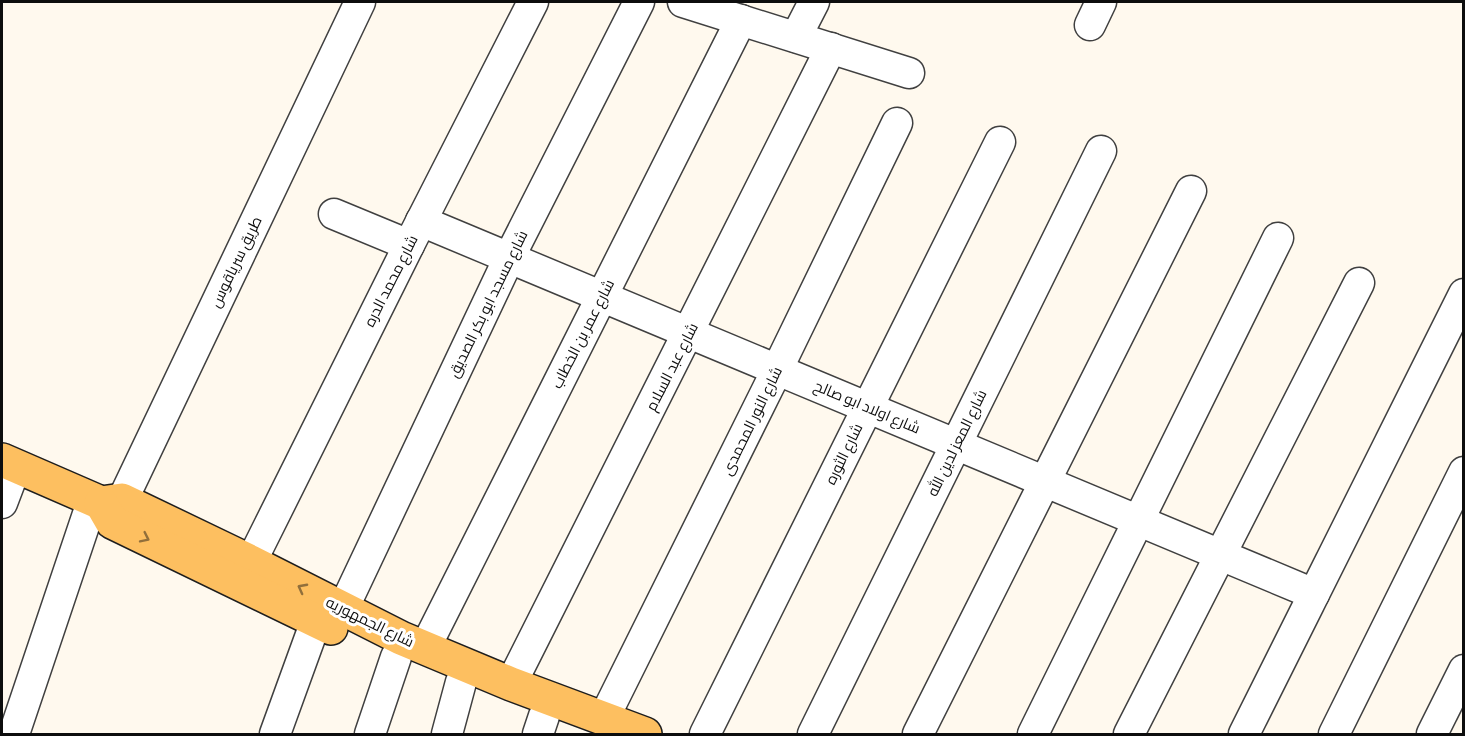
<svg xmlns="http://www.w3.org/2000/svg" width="1465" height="736" font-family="'Crimson Pro',Cairo,serif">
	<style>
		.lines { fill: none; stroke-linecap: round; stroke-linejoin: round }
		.minor-casing { stroke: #404040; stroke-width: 33 }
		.major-casing { stroke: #1e1e1e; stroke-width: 36 }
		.minor { stroke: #fff; stroke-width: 30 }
		.major { stroke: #fdbf60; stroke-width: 33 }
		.oneway { stroke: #916f3b }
		.labels { text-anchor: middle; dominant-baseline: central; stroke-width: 6; stroke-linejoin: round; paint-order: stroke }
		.street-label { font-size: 15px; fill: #0d0d0d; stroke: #fff }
	</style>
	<rect width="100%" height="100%" fill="#fff9ee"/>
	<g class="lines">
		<g class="minor-casing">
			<g id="minor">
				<polyline points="683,2 909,73"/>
				<polyline points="1090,25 1101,2"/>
				<polyline points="796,37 814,2"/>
				<polyline points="334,214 409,245"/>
				<polyline points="421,221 1314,594"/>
				<polyline points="2,503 16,466"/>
				<polyline points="112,522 360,2"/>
				<polyline points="251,562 409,245 533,2"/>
				<polyline points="343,609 509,258 639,2"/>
				<polyline points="425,648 741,20"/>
				<polyline points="511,684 831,48"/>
				<polyline points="604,718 777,370 897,123"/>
				<polyline points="14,734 93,499"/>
				<polyline points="275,734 316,621"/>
				<polyline points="370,734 396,657"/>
				<polyline points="447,734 461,682"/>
				<polyline points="538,734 544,716"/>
				<polyline points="705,734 1000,142"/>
				<polyline points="813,734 1101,151"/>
				<polyline points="918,734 1191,191"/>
				<polyline points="1033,734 1278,238"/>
				<polyline points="1129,734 1359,283"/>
				<polyline points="1244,734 1464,294"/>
				<polyline points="1334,734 1464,472"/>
				<polyline points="1432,734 1464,670"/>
			</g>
		</g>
		<g class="major-casing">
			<g id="major">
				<polyline points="2,460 101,503 122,500 251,562 401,638 511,684 645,734"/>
				<polyline points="101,503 112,522 331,628"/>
			</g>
		</g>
		<use href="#minor" class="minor"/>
		<use href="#major" class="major"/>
	</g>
	<defs><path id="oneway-chevron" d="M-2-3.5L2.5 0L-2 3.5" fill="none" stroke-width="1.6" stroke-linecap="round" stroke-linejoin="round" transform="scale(1.5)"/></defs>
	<g class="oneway">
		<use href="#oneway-chevron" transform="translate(145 538) rotate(26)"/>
		<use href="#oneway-chevron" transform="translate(302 588) rotate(-152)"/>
	</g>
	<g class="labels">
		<g class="street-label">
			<text transform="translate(236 262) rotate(-64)">طريق سرياقوس</text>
			<text transform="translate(391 281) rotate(-63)">شارع محمد الدره</text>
			<text transform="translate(488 304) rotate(-64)">شارع مسجد ابو بكر الصديق</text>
			<text transform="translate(583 334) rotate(-63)">شارع عمر بن الخطاب</text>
			<text transform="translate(672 367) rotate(-63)">شارع عبد السلام</text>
			<text transform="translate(867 407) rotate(23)">شارع اولاد ابو صالح</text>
			<text transform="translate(752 421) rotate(-64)">شارع النور المحمدى</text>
			<text transform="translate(957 443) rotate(-64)">شارع المعز لدين الله</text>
			<text transform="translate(844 454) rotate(-64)">شارع الثوره</text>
			<text transform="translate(370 622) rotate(26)">شارع الجمهوريه</text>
		</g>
	</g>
	<rect width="1465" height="736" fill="none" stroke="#0d0d0d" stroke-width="6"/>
</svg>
